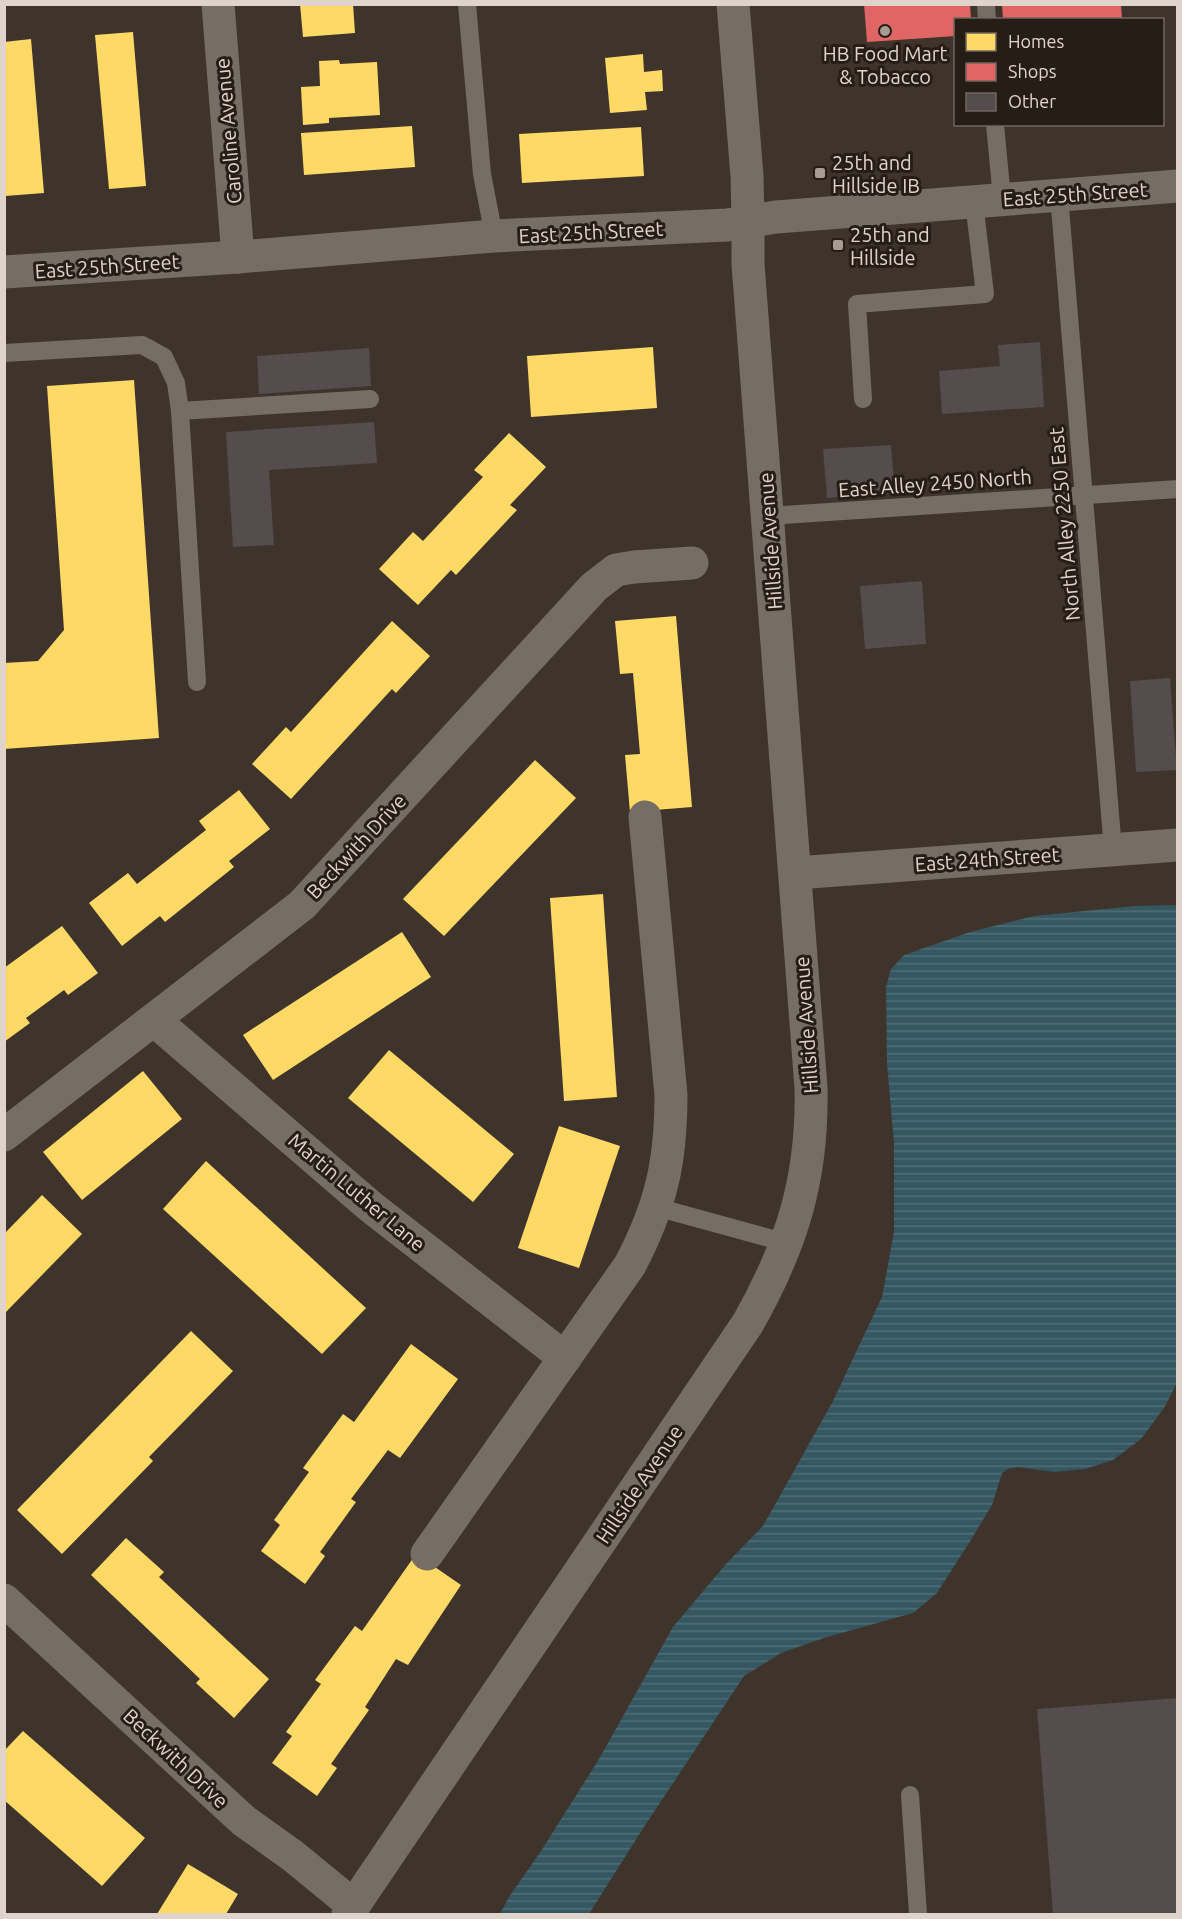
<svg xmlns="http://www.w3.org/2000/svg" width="1182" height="1919" font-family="Ubuntu,sans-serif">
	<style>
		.water { fill: url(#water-rules) }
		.homes { fill: #ffd966 }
		.shops { fill: #e06666 }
		.building { fill: #544c4d }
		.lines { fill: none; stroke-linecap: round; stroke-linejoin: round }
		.service { stroke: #766d65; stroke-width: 18 }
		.minor { stroke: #766d65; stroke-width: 33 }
		.tertiary { stroke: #766d65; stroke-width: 33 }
		.poi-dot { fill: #a89b92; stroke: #261d16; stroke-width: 2 }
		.labels { text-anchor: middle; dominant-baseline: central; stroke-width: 6; stroke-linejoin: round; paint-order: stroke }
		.poi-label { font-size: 20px; fill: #e0d3ca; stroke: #261d16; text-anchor: start }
		.street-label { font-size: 20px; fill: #e0d3ca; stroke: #261d16 }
	</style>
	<defs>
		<pattern id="water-rules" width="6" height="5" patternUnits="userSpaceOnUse" patternTransform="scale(1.5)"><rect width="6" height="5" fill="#355761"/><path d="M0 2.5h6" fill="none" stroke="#526e76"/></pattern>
	</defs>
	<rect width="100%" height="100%" fill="#3f342b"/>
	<polygon class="water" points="1177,905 1178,1381 1164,1408 1141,1439 1113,1460 1085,1469 1054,1472 1018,1467 1008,1469 1002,1473 992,1505 969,1543 937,1593 913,1613 827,1637 781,1653 744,1676 642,1830 589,1914 500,1914 509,1897 541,1851 599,1759 673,1627 726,1564 763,1526 833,1401 882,1297 894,1232 894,1143 887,1064 886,987 891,969 904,955 970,932 1034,916 1135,906"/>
	<g class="homes">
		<polygon points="300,4 353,4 355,33 303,37"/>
		<polygon points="133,32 146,186 109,189 95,35"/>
		<polygon points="31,39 44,193 5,196 4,42"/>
		<polygon points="643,54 644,72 662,70 663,91 645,92 647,110 610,113 605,58"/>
		<polygon points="339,60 340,64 377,62 380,115 329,118 329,123 303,125 301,87 320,86 319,61"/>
		<polygon points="412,126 415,167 304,175 301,133"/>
		<polygon points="641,127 644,176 522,183 519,134"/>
		<polygon points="653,347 657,408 531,417 527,356"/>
		<polygon points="134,380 159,738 4,749 4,663 38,661 64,630 47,386"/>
		<polygon points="509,433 546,467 510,505 517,510 456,575 451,570 418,605 379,569 413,532 423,541 483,477 474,470"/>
		<polygon points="676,616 692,807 630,812 625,755 640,754 633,673 620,674 615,621"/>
		<polygon points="392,621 430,656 396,693 392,689 291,799 252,764 286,727 291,732"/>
		<polygon points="535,760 576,798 444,936 403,899"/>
		<polygon points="239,790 270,829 229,861 234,867 165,922 160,916 122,946 89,903 128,873 137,884 206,830 199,821"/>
		<polygon points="603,894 617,1097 564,1101 550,898"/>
		<polygon points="62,926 98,973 68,995 64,990 26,1018 30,1023 4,1042 4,968"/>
		<polygon points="402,932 431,977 273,1080 243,1035"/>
		<polygon points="389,1050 514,1154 473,1202 348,1098"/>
		<polygon points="143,1071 182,1119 82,1200 43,1152"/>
		<polygon points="559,1126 620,1146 579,1268 518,1248"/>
		<polygon points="206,1161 366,1308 322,1354 163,1209"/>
		<polygon points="42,1195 82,1234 5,1313 5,1233"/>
		<polygon points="191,1331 233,1371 149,1457 153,1461 62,1554 17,1510"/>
		<polygon points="411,1344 458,1379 400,1458 388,1450 351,1499 356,1502 320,1552 325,1556 305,1584 261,1551 280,1525 274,1520 309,1472 303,1468 343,1414 354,1422"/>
		<polygon points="126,1538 164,1572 159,1577 269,1679 234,1718 196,1683 200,1679 91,1575"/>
		<polygon points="416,1554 461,1585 408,1665 396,1659 365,1707 369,1710 331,1764 337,1768 317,1796 272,1763 292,1736 286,1732 321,1684 315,1680 355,1626 362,1631"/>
		<polygon points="23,1731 145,1838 102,1886 4,1800 4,1751"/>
		<polygon points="188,1864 238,1894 226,1914 157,1914"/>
	</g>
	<g class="shops">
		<polygon points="864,4 970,4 971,20 956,20 956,36 867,42"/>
		<polygon points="1002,4 1121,4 1122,20 1003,20"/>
	</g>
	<g class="building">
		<polygon points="1040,342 1044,407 942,414 939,371 1000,366 998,345"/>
		<polygon points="369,348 371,386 259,394 257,356"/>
		<polygon points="374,422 377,463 269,470 274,545 233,547 226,432"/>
		<polygon points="891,445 895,493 827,498 823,449"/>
		<polygon points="922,581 926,644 865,649 860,586"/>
		<polygon points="1170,678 1177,770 1136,772 1130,681"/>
		<polygon points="1178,1698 1178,1914 1053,1914 1037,1709"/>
	</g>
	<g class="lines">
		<g class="service">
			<polyline points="467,4 482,174 494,236"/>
			<polyline points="986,4 987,20"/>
			<polyline points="995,124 1002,199"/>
			<polyline points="1059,195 1113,850"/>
			<polyline points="4,353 142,345 164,357 176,383 180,411 370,399"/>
			<polyline points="863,399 857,304 985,294 974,202"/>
			<polyline points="180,411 197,682"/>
			<polyline points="768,516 1178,489"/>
			<polyline points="656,1207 787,1243"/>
			<polyline points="910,1795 918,1914"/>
		</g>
		<g class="minor">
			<polyline points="218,4 238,257"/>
			<polyline points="733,4 747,176 748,222"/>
			<polyline points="796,873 1178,845"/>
			<polyline points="154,1020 371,1207 565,1358"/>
			<polyline points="4,1135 302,905 594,587 616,570 634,567 692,563"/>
			<path d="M427,1554L630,1265C661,1206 671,1162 671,1095L645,817"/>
			<polyline points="4,1600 244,1821 293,1856 354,1906"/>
		</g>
		<g class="tertiary">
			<polyline points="4,272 238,257 494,236 727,225 776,217 1178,186"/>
			<path d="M348,1914L748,1323C792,1245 813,1178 811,1088L748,264V222"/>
		</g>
	</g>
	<g class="poi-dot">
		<circle cx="885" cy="31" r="6"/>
		<rect x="814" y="167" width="12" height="12" rx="3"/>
		<rect x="832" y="239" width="12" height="12" rx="3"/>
	</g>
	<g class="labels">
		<g class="poi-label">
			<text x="885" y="53" text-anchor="middle">HB Food Mart<tspan x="885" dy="23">&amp; Tobacco</tspan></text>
			<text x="832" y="162">25th and<tspan x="832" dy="23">Hillside IB</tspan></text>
			<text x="850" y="234">25th and<tspan x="850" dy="23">Hillside</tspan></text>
		</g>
		<g class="street-label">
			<text transform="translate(228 131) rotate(-95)">Caroline Avenue</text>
			<text transform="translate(1075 194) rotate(-4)">East 25th Street</text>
			<text transform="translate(591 232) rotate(-3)">East 25th Street</text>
			<text transform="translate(107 266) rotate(-4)">East 25th Street</text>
			<text transform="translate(935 483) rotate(-4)">East Alley 2450 North</text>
			<text transform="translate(1064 524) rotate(-95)">North Alley 2250 East</text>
			<text transform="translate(770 541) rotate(-94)">Hillside Avenue</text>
			<text transform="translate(356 846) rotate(-47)">Beckwith Drive</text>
			<text transform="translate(987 859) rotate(-4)">East 24th Street</text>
			<text transform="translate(806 1025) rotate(-94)">Hillside Avenue</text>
			<text transform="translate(357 1192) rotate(40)">Martin Luther Lane</text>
			<text transform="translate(639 1484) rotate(-56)">Hillside Avenue</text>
			<text transform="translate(176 1758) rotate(43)">Beckwith Drive</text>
		</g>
	</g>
	<rect width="1182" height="1919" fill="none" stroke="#e0d3ca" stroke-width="12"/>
	<rect x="954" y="18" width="210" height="108" fill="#261d16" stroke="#70665e" stroke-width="1.5"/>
	<rect x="966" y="33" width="30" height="18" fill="#ffd966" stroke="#70665e" stroke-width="1.5"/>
	<text x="1008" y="48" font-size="18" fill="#e0d3ca">Homes</text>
	<rect x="966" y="63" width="30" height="18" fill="#e06666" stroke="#70665e" stroke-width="1.5"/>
	<text x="1008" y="78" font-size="18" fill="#e0d3ca">Shops</text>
	<rect x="966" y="93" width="30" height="18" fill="#544c4d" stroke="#70665e" stroke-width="1.5"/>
	<text x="1008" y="108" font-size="18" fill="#e0d3ca">Other</text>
</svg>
